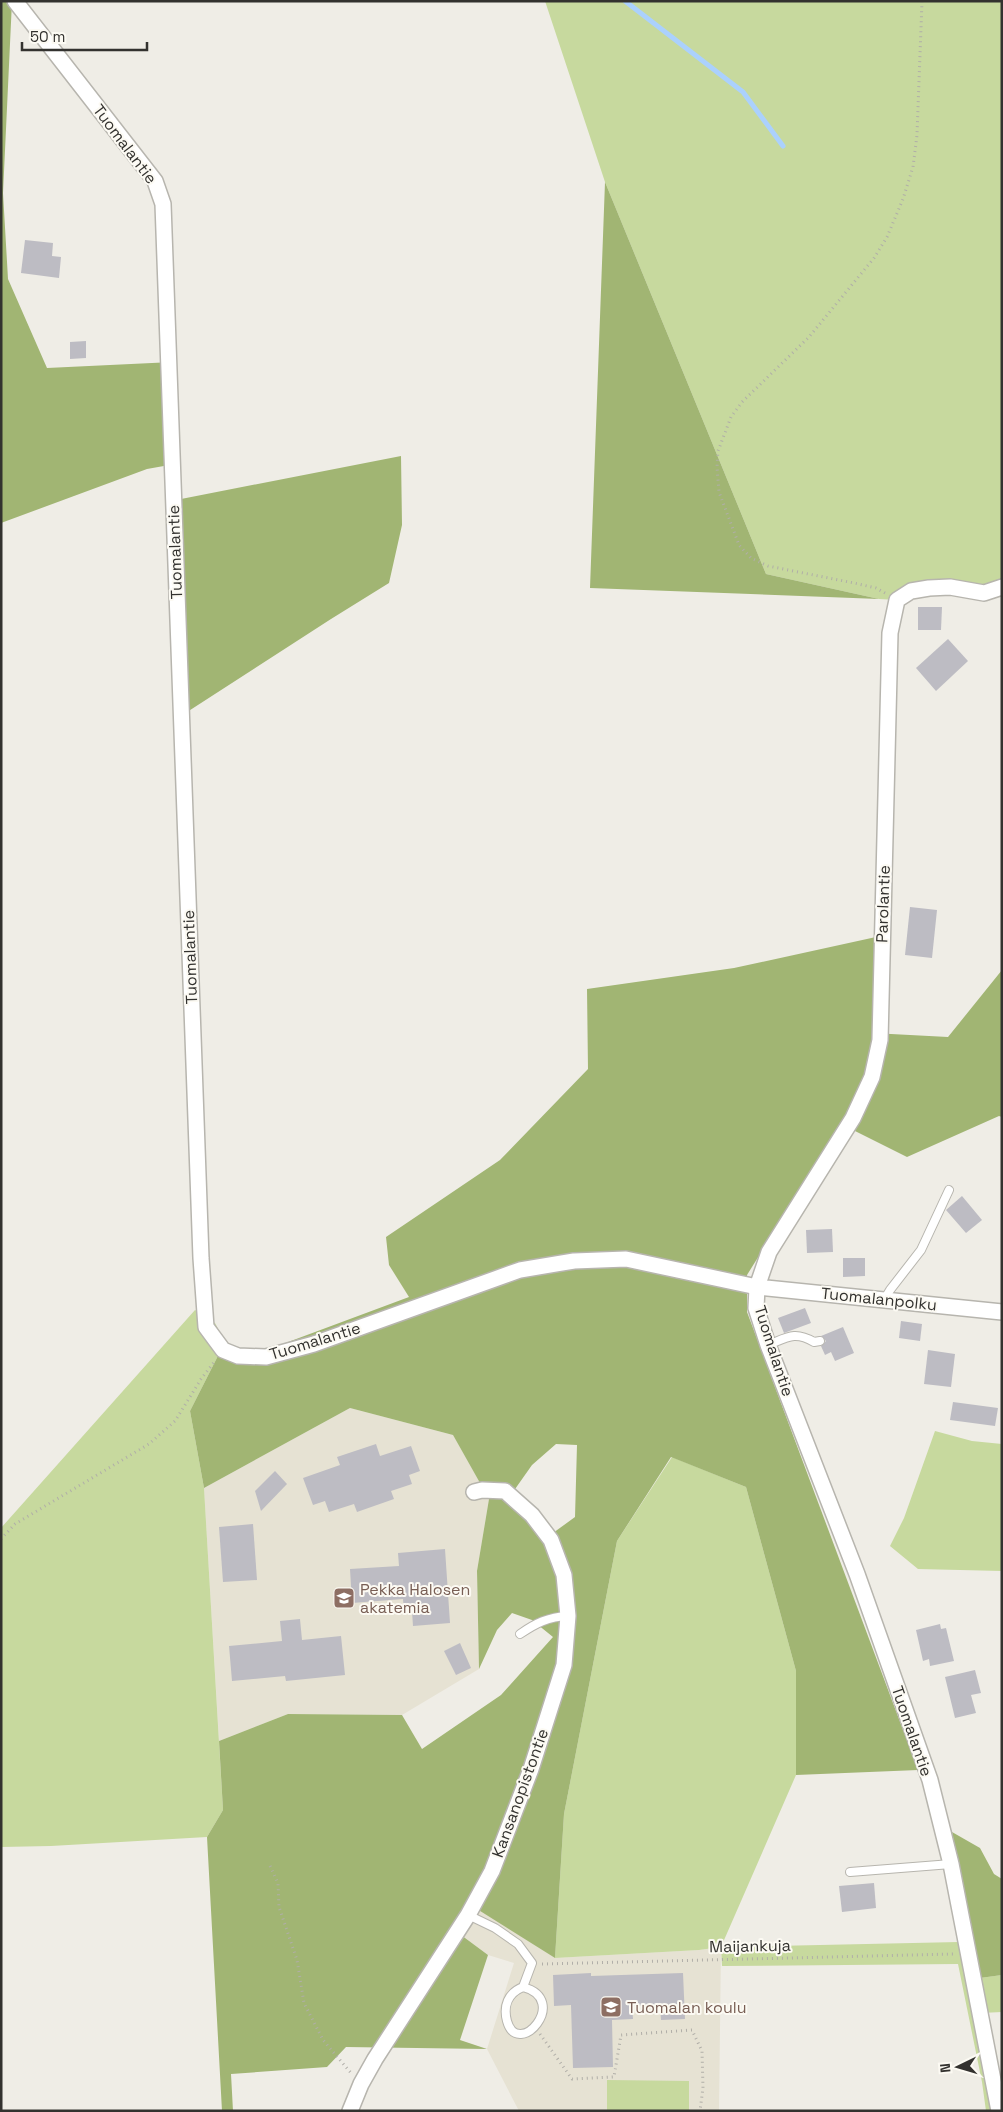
<svg xmlns="http://www.w3.org/2000/svg" width="1003" height="2112" font-family="'Space Grotesk',sans-serif">
	<style>
		.built { fill: #e6e2d3 }
		.green { fill: #c7d99e }
		.forest { fill: #a1b573; fill-rule: evenodd }
		.lines { fill: none; stroke-linecap: round; stroke-linejoin: round }
		.stream { stroke: #abd1fd; stroke-width: 5 }
		.building { fill: #bdbcc3 }
		.service-casing { stroke: #b7b5ae; stroke-width: 10 }
		.minor-casing { stroke: #b7b5ae; stroke-width: 18 }
		.path { stroke: #b0aea8; stroke-width: 3; stroke-dasharray: 1 4; stroke-linecap: butt }
		.service { stroke: #fff; stroke-width: 8 }
		.minor { stroke: #fff; stroke-width: 15 }
		.labels { text-anchor: middle; dominant-baseline: central; stroke-width: 4; stroke-linejoin: round; paint-order: stroke }
		.street-label { font-size: 16px; fill: #33322f; stroke: #fcfaf3 }
		.education-label { font-size: 16px; fill: #785e54; stroke: #fcfaf3; text-anchor: start }
	</style>
	<rect width="100%" height="100%" fill="#efede6"/>
	<g class="built">
		<polygon points="350,1408 453,1435 489,1499 477,1571 479,1669 402,1715 288,1714 219,1741 204,1488"/>
		<polygon points="477,1908 555,1958 699,1950 721,1947 719,2111 519,2111 487,2049 514,1963 488,1955 461,1935"/>
	</g>
	<g class="green">
		<polygon points="545,1 1002,1 1002,587 950,587 897,600 879,599 766,574 605,182"/>
		<polygon points="195,1310 215,1323 225,1342 190,1411 204,1488 223,1810 207,1837 51,1846 1,1847 1,1528"/>
		<polygon points="935,1431 972,1441 1002,1444 1002,1571 918,1569 890,1546 904,1518"/>
		<polygon points="672,1457 746,1487 796,1671 796,1775 721,1947 959,1942 980,1978 1002,1975 1002,2012 981,2013 999,2111 986,2111 982,2082 958,1964 722,1966 721,1947 699,1950 555,1958 564,1814 617,1541"/>
		<polygon points="607,2080 689,2081 689,2111 607,2111"/>
	</g>
	<g class="forest">
		<polygon points="1,1 12,1 3,193 8,279 47,368 173,362 175,464 147,469 1,523"/>
		<polygon points="605,182 766,574 879,599 590,588"/>
		<polygon points="401,456 402,525 389,583 331,619 184,714 176,500"/>
		<path d="M876,937L872,1033L948,1037L1002,970V1117L999,1116L907,1157L841,1124L747,1275V1312L918,1770L796,1775V1671L746,1487L671,1457L617,1541L564,1814L555,1958L477,1909L461,1935L488,1955L460,2040L487,2049L346,2047L327,2067L231,2074L233,2111H222L207,1837L223,1810L219,1741L288,1714L402,1715L422,1749L501,1695L553,1637L532,1620L512,1613L497,1630L479,1669L477,1571L489,1499L453,1435L350,1408L204,1488L190,1411L225,1342L244,1350L264,1351L409,1297L389,1265L386,1237L500,1160L588,1069L587,989L734,968ZM556,1444L577,1445L575,1517L542,1541L523,1512L508,1499L532,1465Z"/>
		<polygon points="952,1832 980,1848 994,1874 1002,1879 1002,1975 980,1978"/>
	</g>
	<g class="lines">
		<polyline class="stream" points="625,1 743,92 783,146"/>
	</g>
	<g class="building">
		<polygon points="25,240 53,243 52,256 61,257 59,278 21,273"/>
		<polygon points="86,341 86,358 70,359 70,342"/>
		<polygon points="918,607 942,607 941,630 918,630"/>
		<polygon points="948,639 968,661 936,691 916,668"/>
		<polygon points="910,907 937,910 932,958 905,955"/>
		<polygon points="962,1196 982,1220 966,1233 946,1210"/>
		<polygon points="832,1229 833,1252 807,1253 806,1230"/>
		<polygon points="843,1258 865,1258 865,1276 843,1277"/>
		<polygon points="805,1308 811,1323 784,1333 778,1318"/>
		<polygon points="901,1321 922,1324 920,1341 899,1338"/>
		<polygon points="843,1327 854,1353 835,1361 831,1352 825,1355 821,1346 826,1341 821,1336"/>
		<polygon points="928,1350 955,1354 951,1387 924,1384"/>
		<polygon points="953,1402 998,1408 995,1426 950,1420"/>
		<polygon points="376,1444 380,1456 411,1446 420,1471 409,1475 412,1484 391,1491 394,1499 357,1512 354,1504 329,1512 325,1501 313,1505 303,1478 340,1465 337,1457"/>
		<polygon points="275,1471 287,1484 261,1511 255,1491"/>
		<polygon points="253,1524 257,1580 223,1582 219,1527"/>
		<polygon points="445,1549 450,1623 413,1626 412,1611 404,1612 403,1599 352,1603 350,1569 399,1566 398,1553"/>
		<polygon points="300,1619 302,1640 341,1636 345,1675 286,1681 285,1676 232,1681 229,1646 282,1641 280,1621"/>
		<polygon points="940,1624 941,1629 946,1628 954,1661 930,1666 929,1659 923,1661 916,1630"/>
		<polygon points="460,1643 471,1668 456,1675 444,1651"/>
		<polygon points="975,1670 981,1693 971,1695 976,1713 955,1718 945,1677"/>
		<polygon points="874,1883 876,1908 842,1912 839,1886"/>
		<polygon points="591,1973 591,1976 683,1973 685,2019 661,2020 660,2005 632,2006 633,2019 612,2020 613,2067 573,2068 571,2005 554,2006 553,1975"/>
	</g>
	<g class="lines">
		<g class="service-casing">
			<g id="service">
				<polyline points="884,1300 890,1290 921,1250 949,1190"/>
				<path d="M768,1345C788,1337 795,1331 814,1342L820,1341"/>
				<path d="M520,1634C536,1623 548,1617 568,1616"/>
				<polyline points="850,1872 951,1864"/>
				<path d="M468,1915L495,1928L518,1944L532,1963L523,1987C508,1993 503,2006 507,2021C518,2060 571,2000 523,1987"/>
			</g>
		</g>
		<g class="minor-casing">
			<g id="minor">
				<polyline points="15,1 155,181 163,204 201,1258 206,1327 223,1350 238,1356 266,1357 314,1344 520,1270 574,1261 626,1259 757,1287 756,1308 768,1345 857,1574 930,1780 951,1864 999,2111"/>
				<polyline points="1002,587 984,593 950,587 929,588 911,591 897,600 890,633 880,1040 872,1077 853,1118 769,1252 757,1287 1002,1312"/>
				<polyline points="350,2111 361,2084 375,2059 468,1915 492,1871 531,1769 564,1665 568,1616 564,1575 551,1540 532,1515 505,1491 482,1490 474,1492"/>
			</g>
		</g>
		<g class="path">
			<polyline points="885,593 876,588 854,583 768,566 751,558 739,545 719,492 717,467 718,451 731,417 742,402 809,337 874,258 887,237 903,199 913,167 917,135 922,1"/>
			<polyline points="1,1539 15,1524 149,1444 175,1421 201,1379 215,1361"/>
			<polyline points="270,1866 278,1883 279,1907 297,1960 304,2003 323,2040 351,2073"/>
			<polyline points="542,1964 953,1954"/>
			<polyline points="540,2034 572,2079 614,2077 621,2035 692,2030 702,2051 703,2088 700,2111"/>
		</g>
		<use href="#service" class="service"/>
		<use href="#minor" class="minor"/>
	</g>
	<defs>
		<g id="school-square" transform="scale(1.125)"><rect x="-9" y="-9" width="18" height="18" rx="4" fill="#8d6e63" stroke="#fcfaf3"/><path d="M0-5L7-2L0 1L-7-2ZM-4 1L0 2.5L4 1V4Q0 6-4 4Z" fill="#fff"/></g>
	</defs>
	<g fill-rule="evenodd">
		<use href="#school-square" x="344" y="1598"/>
		<use href="#school-square" x="611" y="2007"/>
	</g>
	<g class="labels">
		<g class="street-label">
			<text transform="translate(125 144) rotate(53)">Tuomalantie</text>
			<text transform="translate(175 552) rotate(-92)">Tuomalantie</text>
			<text transform="translate(883 904) rotate(-88)">Parolantie</text>
			<text transform="translate(190 957) rotate(-92)">Tuomalantie</text>
			<text transform="translate(879 1299) rotate(6)">Tuomalanpolku</text>
			<text transform="translate(315 1341) rotate(-17)">Tuomalantie</text>
			<text transform="translate(774 1351) rotate(72)">Tuomalantie</text>
			<text transform="translate(912 1731) rotate(71)">Tuomalantie</text>
			<text transform="translate(520 1793) rotate(-70)">Kansanopistontie</text>
			<text transform="translate(750 1946) rotate(-1)">Maijankuja</text>
		</g>
		<g class="education-label">
			<text x="360" y="1589">Pekka Halosen<tspan x="360" dy="18">akatemia</tspan></text>
			<text x="627" y="2007">Tuomalan koulu</text>
		</g>
	</g>
	<rect width="1003" height="2112" fill="none" stroke="#33322f" stroke-width="5"/>
	<g transform="translate(958 2067) rotate(265)" stroke="#fcfaf3" stroke-width="4" paint-order="stroke">
	<path d="M0-4L9 19L0 12L-9 19Z" fill="#33322f"/>
	<text y="-8" font-size="14" font-weight="bold" text-anchor="middle" fill="#33322f">N</text>
	</g>
	<path d="M22 42v8h125v-8" fill="none" stroke="#33322f" stroke-width="2.5"/>
	<text x="30" y="42" font-size="15" fill="#33322f" stroke="#fcfaf3" stroke-width="4" paint-order="stroke">50 m</text>
</svg>
